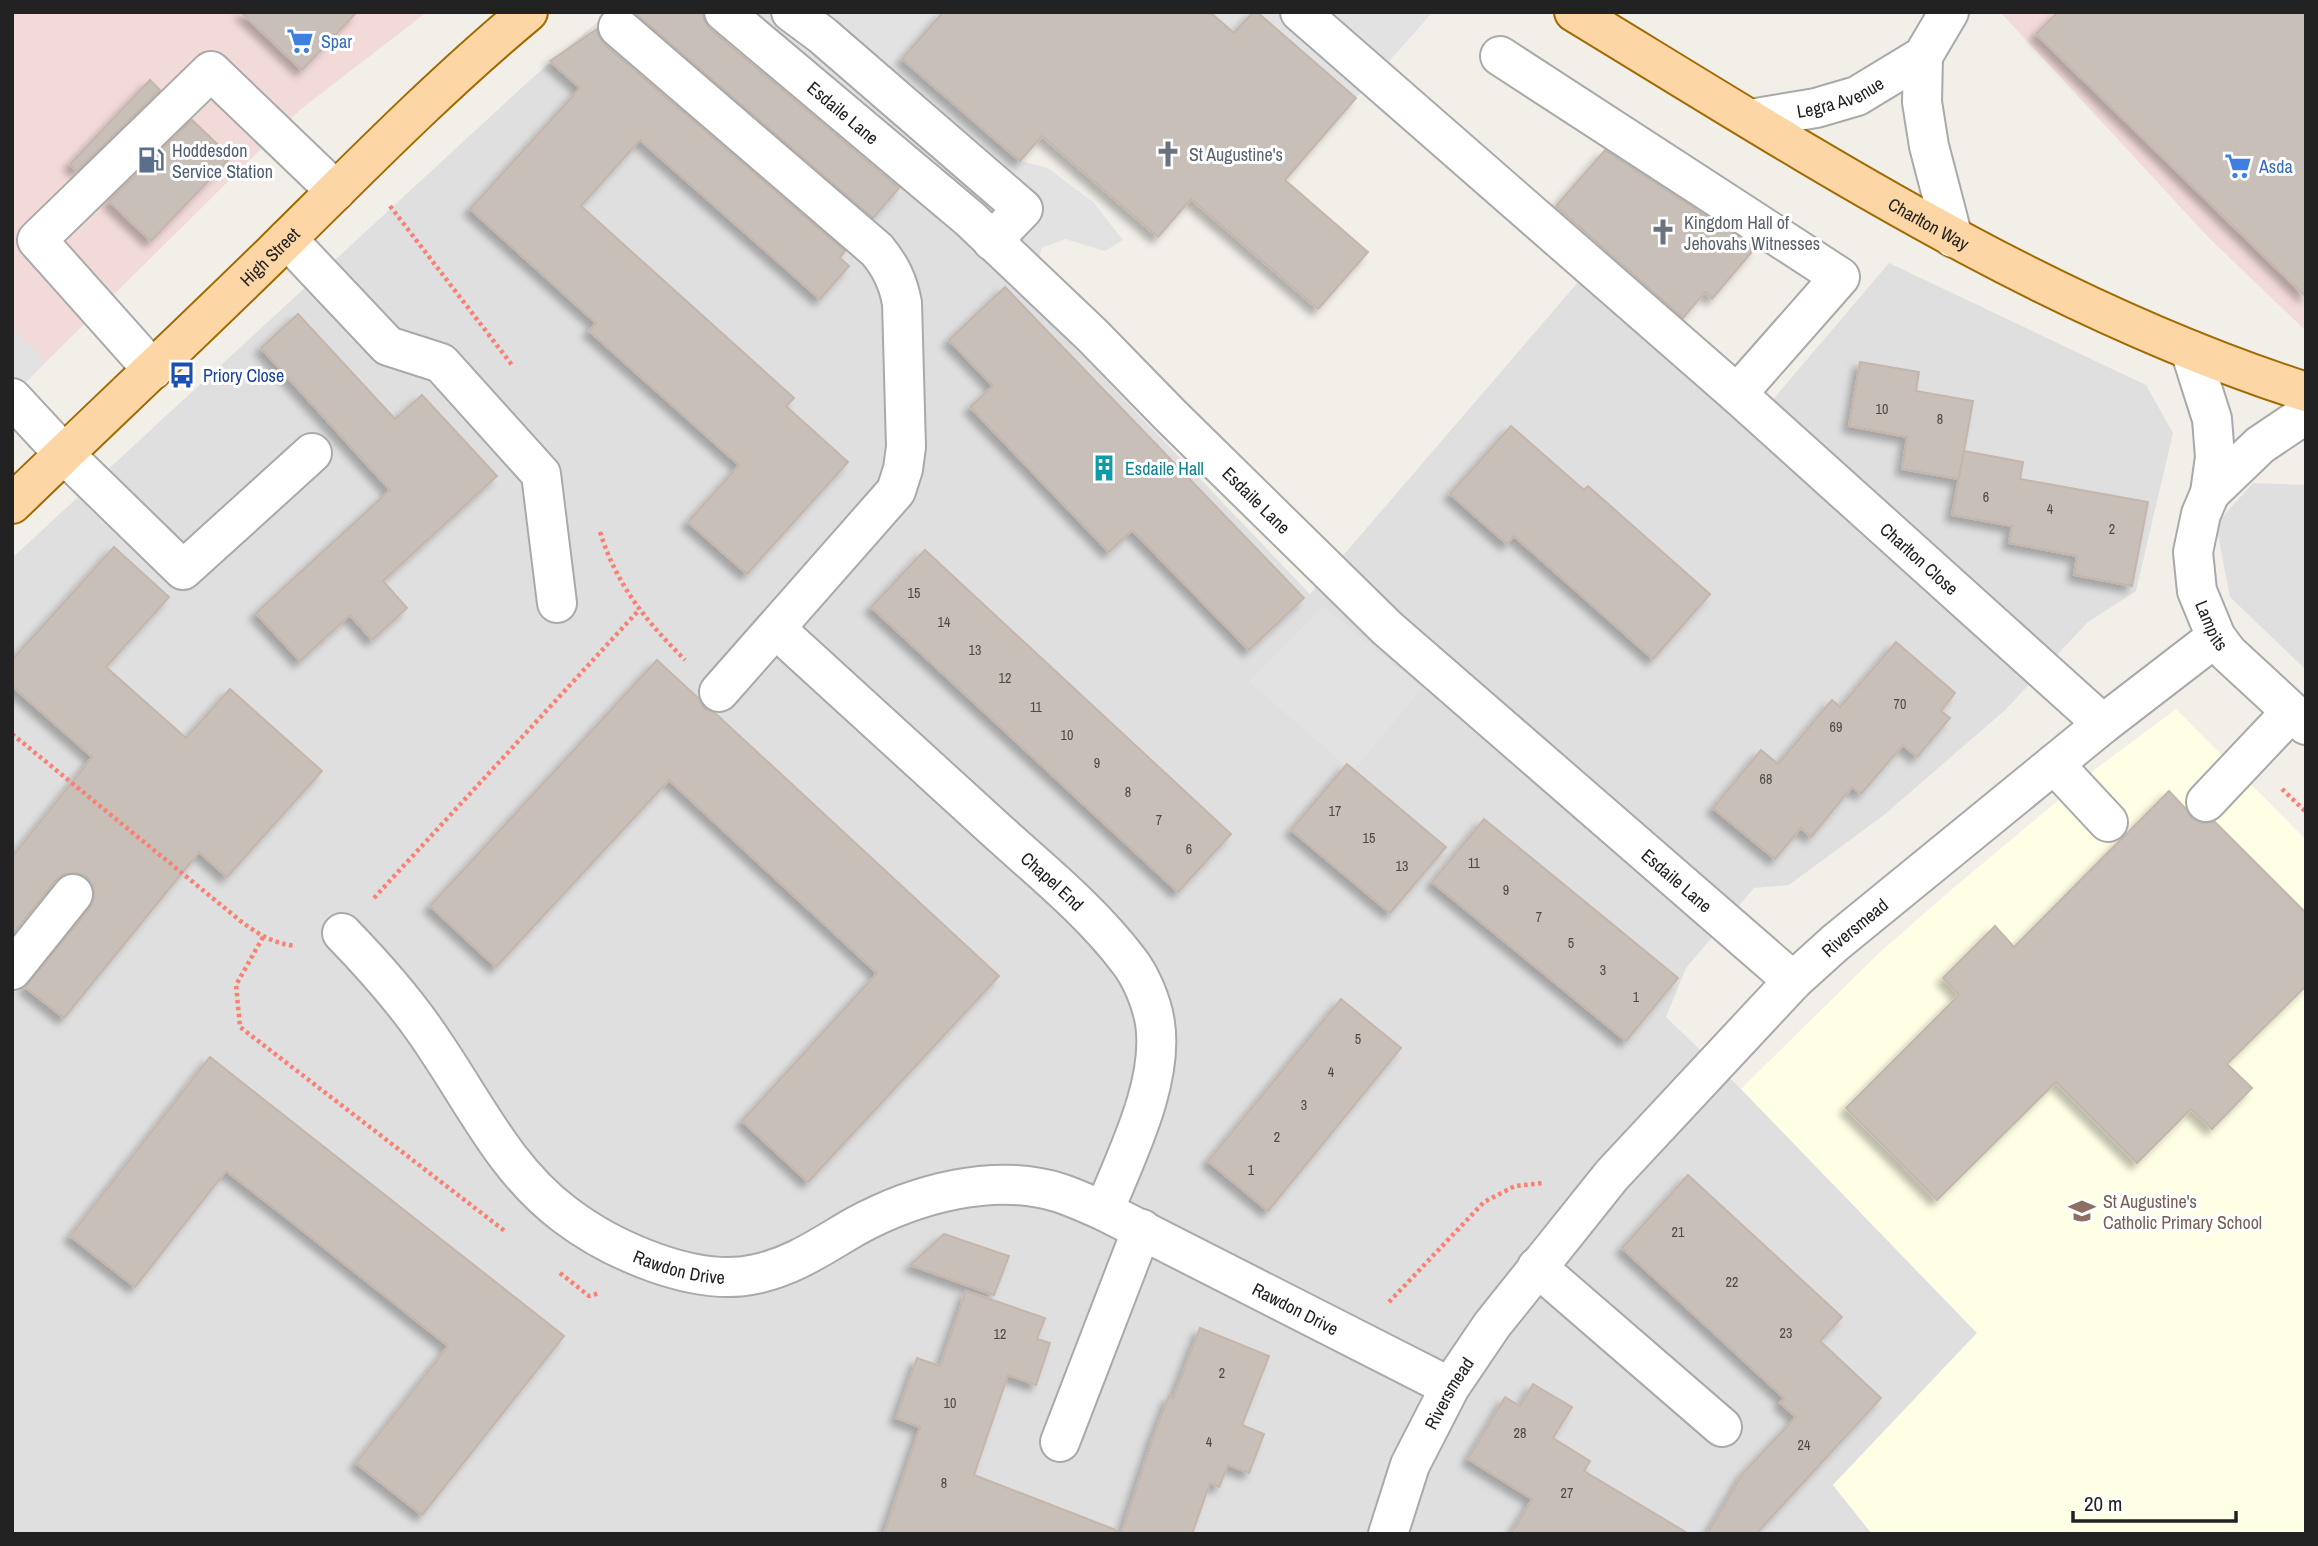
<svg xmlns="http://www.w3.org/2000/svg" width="2318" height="1546" font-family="'Archivo Narrow',sans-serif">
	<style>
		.residential { fill: #e0dfdf }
		.commercial { fill: #f2dad9 }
		.education { fill: #ffffe5 }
		.parking { fill: #e2e2e2 }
		.building { fill: #c7bfb8; stroke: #c4b6ab; stroke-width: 2; filter: url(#shadow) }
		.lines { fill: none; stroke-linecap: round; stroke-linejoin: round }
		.minor-casing { stroke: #a9a9a9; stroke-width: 42 }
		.major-casing { stroke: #a06b00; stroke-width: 42 }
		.path { stroke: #fa8072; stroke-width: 4.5; stroke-dasharray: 3.5 3.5; stroke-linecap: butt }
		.minor { stroke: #fff; stroke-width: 38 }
		.major { stroke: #fcd6a4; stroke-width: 38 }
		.labels { text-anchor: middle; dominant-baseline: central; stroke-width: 6; stroke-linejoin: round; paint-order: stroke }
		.number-label { font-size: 14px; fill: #4b4948 }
		.shop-label { font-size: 18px; fill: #366cbe; stroke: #fff; text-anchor: start }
		.street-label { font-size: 18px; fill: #222; stroke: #fff }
		.service-label { font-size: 18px; fill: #4e5e75; stroke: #fff; text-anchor: start }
		.worship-label { font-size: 18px; fill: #5b616d; stroke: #fff; text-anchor: start }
		.transit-label { font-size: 18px; fill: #164399; stroke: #fff; text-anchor: start }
		.culture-label { font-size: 18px; fill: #0d838f; stroke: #fff; text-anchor: start }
		.education-label { font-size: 18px; fill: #785e54; stroke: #fff; text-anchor: start }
	</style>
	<defs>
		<filter id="shadow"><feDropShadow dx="-6" dy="6" stdDeviation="3.5" flood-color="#0004"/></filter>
	</defs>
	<rect width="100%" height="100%" fill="#f2efe9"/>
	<g class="residential">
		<polygon points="609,12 717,12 988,257 1310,594 1579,281 1747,430 1889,263 2146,385 2173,433 2136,591 2088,622 2004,711 1884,815 1789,885 1754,888 1686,968 1666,1017 1741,1089 1977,1333 1833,1485 1872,1534 12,1534 12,558 530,80"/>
		<polygon points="2253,483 2306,485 2306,670 2230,597 2216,524"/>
	</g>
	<g class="commercial">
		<polygon points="12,12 427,12 301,109 46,362 12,328"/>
		<polygon points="2000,12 2306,12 2306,331 2209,238"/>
	</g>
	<polygon class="education" points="2176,709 2306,840 2306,1534 1872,1534 1833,1485 1977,1333 1741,1089 1878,954 1950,891 2097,768"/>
	<g class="parking">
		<polygon points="730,12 943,12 903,59 1020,161 1048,168 1094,203 1123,240 1105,251 1065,239 1042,248 1033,277"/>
		<polygon points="1210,12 1253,12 1234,33"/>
		<polygon points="1257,12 1433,12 1356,98"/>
		<polygon points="12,328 46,362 12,396"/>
		<polygon points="1323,606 1422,688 1353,772 1249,682"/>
	</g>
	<g class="building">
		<polygon points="241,12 357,12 302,70"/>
		<polygon points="634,12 703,12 704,20 710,29 899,188 873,218"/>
		<polygon points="943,12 1210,12 1234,33 1253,12 1257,12 1356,98 1285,180 1368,252 1318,309 1191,199 1158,237 1042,136 1020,161 902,59"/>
		<polygon points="2058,12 2306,12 2306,297 2036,34"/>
		<polygon points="597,29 598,35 604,44 845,251 840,258 849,266 820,299 640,140 581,206 794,398 786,406 848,462 747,574 688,522 739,465 589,331 596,323 470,209 580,88 550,61"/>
		<polygon points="150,80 160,90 77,171 70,164"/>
		<polygon points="192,120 231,157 151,241 109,201"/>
		<polygon points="1605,150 1755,248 1712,299 1705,292 1683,318 1556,206"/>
		<polygon points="1005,287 1304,598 1249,650 1132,530 1109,552 970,407 993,386 949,340"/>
		<polygon points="298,314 395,419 422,395 497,476 383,581 407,608 372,640 350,615 300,661 256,613 390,490 261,348"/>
		<polygon points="1860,362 1919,372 1916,391 1973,401 1959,479 1902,469 1907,437 1849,426"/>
		<polygon points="1511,426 1584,490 1588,486 1710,594 1653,659 1514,536 1507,544 1450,494"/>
		<polygon points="1964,451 2023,462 2020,479 2148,502 2132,586 2074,575 2077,556 2009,543 2012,526 1952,515"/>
		<polygon points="114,547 169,597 106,667 186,738 230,689 322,771 227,877 199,852 64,1018 25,987 90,908 94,898 94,887 87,877 77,873 64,874 56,880 12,935 12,857 92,757 12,686 12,660"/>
		<polygon points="925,550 1231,834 1178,892 871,607"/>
		<polygon points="1896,642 1955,693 1941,711 1950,718 1917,757 1903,745 1861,794 1852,787 1811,837 1801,828 1775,859 1713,808 1761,750 1778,764 1832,700 1840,707"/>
		<polygon points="657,660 698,698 704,708 715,713 999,976 808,1182 742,1121 877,973 669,780 496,967 430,906"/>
		<polygon points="1347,764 1446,847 1390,913 1291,830"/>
		<polygon points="2169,791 2185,808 2192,818 2202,823 2215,822 2306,913 2306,986 2227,1064 2252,1088 2212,1129 2191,1109 2137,1163 2056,1082 1937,1200 1846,1108 1959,995 1943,978 1995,926 2014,947"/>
		<polygon points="1484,819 1678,978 1626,1041 1432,882"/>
		<polygon points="1341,999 1401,1048 1268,1211 1208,1161"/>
		<polygon points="210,1057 564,1336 422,1515 356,1463 448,1346 283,1215 226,1171 135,1287 70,1236"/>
		<polygon points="1688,1175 1842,1317 1820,1341 1881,1398 1756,1534 1707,1534 1743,1473 1796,1417 1780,1403 1784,1398 1622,1248"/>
		<polygon points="944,1234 1009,1256 994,1295 910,1265"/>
		<polygon points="966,1291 1045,1318 1037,1339 1050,1343 1036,1385 1008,1375 974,1475 1116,1530 1116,1534 884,1534 920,1427 896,1418 917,1358 940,1366"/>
		<polygon points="1200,1328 1269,1356 1242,1425 1264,1434 1249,1473 1228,1465 1219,1487 1210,1483 1192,1534 1121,1534 1153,1437 1169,1396 1173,1398"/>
		<polygon points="1533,1384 1572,1407 1553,1438 1590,1461 1584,1471 1689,1534 1511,1534 1532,1499 1468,1459 1505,1397 1520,1406"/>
	</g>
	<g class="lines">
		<g class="minor-casing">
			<g id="minor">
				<path id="s1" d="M724,12L970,219L1092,335L1170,415L1387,628L1793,981"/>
				<polyline points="791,12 822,35 1023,209 992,241"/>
				<path id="s2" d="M1300,12L1737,394L2103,724"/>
				<path d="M618,27L877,250C891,267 898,282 902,303L906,447L903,469L896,491L719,692"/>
				<polyline points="1500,56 1840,277 1737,394"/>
				<polyline points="1923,56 1922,102 1929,146 1953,238"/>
				<path id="s3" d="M1750,119L1816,108L1857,96L1923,56L1949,12"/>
				<polyline points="287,239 388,346 441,363 541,474 557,603"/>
				<path id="s4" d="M2190,350L2212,419L2215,457L2210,493L2201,514L2193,552L2197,591L2216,637L2228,653L2306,725"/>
				<polyline points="153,370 37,240 211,71 336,191"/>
				<polyline points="12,398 64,454 183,570 312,453"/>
				<polyline points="2210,493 2260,445 2306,414"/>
				<path id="s5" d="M776,629C849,696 922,763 996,830C1041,871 1091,911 1128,960C1141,976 1152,1003 1155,1023C1164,1083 1126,1156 1104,1211"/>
				<polyline points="2054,764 2108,822"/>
				<polyline points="2206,802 2291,712"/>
				<path id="s6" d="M342,933C377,969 409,1005 436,1047C476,1106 506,1170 564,1214C611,1250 696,1288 756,1274C794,1266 823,1245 856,1226C915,1194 994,1172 1060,1193C1075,1198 1090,1205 1104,1211L1450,1387"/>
				<polyline points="12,970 73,894"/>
				<polyline points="1537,1267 1722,1427"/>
				<polyline points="1060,1442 1142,1229"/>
				<path id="s7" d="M1388,1534L1410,1465L1450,1387L1492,1325L1612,1175L1793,981L1835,943L2103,724L2216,637"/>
			</g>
		</g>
		<g class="major-casing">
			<g id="major">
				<path id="s8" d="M1574,12C1809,155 2042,307 2306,392"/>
				<path id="s9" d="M12,504C99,420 187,337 273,253C356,171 438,87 528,12"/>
			</g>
		</g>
		<g class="path">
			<polyline points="390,206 512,365"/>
			<path d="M600,532C617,586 646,621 685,660"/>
			<path d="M12,734L243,923C260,935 275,944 296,946"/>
			<polyline points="2282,789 2306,812"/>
			<polyline points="374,898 639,610"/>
			<polyline points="263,937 236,985 240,1027 506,1232"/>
			<polyline points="560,1273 589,1296 600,1293"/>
			<polyline points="1389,1302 1484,1202 1515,1186 1543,1183"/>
		</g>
		<use href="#minor" class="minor"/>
		<use href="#major" class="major"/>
	</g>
	<defs>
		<g id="supermarket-bare" transform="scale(2.1)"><path d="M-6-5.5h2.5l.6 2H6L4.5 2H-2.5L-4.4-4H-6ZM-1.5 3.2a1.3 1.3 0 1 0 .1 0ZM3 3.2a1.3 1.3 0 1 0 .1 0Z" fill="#3f7fe0" stroke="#fff" stroke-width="2.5" paint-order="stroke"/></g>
		<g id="church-bare" transform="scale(2.1)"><path d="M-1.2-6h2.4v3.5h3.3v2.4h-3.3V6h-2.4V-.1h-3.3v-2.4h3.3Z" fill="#6b7280" stroke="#fff" stroke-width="2.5" paint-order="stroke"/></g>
		<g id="fuel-bare" transform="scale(2.1)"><path d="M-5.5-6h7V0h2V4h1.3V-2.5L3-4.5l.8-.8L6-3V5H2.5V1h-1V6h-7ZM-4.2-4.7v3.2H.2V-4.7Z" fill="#5c6f8a" stroke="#fff" stroke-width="2.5" paint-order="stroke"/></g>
		<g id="bus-bare" transform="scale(2.1)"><path d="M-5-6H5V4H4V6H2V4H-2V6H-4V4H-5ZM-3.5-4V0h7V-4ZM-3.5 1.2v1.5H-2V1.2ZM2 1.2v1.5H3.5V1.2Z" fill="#1a4fb4" stroke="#fff" stroke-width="2.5" paint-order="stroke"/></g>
		<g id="building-bare" transform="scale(2.1)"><path d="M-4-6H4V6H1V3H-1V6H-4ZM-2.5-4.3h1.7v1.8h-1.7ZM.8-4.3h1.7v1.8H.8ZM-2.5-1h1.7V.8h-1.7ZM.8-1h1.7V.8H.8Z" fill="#0f9aa8" stroke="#fff" stroke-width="2.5" paint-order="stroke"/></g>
		<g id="school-bare" transform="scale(2.1)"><path d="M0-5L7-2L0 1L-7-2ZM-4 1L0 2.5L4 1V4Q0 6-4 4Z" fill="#8d6e63" stroke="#fff" stroke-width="2.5" paint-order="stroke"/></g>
	</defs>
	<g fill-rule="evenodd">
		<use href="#supermarket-bare" x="300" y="41"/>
		<use href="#church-bare" x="1168" y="154"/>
		<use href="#fuel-bare" x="151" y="160"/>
		<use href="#supermarket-bare" x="2238" y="166"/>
		<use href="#church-bare" x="1663" y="232"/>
		<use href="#bus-bare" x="182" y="375"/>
		<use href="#building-bare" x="1104" y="468"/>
		<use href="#school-bare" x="2082" y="1211"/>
	</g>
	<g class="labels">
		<g class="number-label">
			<text x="1882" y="409">10</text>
			<text x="1940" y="419">8</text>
			<text x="1986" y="497">6</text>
			<text x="2050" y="509">4</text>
			<text x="2112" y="529">2</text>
			<text x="914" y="593">15</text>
			<text x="944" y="622">14</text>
			<text x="975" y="650">13</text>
			<text x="1005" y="678">12</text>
			<text x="1900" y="704">70</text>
			<text x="1036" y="707">11</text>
			<text x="1836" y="727">69</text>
			<text x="1067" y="735">10</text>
			<text x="1097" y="763">9</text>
			<text x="1766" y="779">68</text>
			<text x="1128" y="792">8</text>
			<text x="1335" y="811">17</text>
			<text x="1159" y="820">7</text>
			<text x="1369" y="838">15</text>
			<text x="1189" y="849">6</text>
			<text x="1474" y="863">11</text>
			<text x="1402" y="866">13</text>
			<text x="1506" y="890">9</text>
			<text x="1539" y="917">7</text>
			<text x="1571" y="943">5</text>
			<text x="1603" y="970">3</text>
			<text x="1636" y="997">1</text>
			<text x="1358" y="1039">5</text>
			<text x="1331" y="1072">4</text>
			<text x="1304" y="1105">3</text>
			<text x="1277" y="1137">2</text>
			<text x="1251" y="1170">1</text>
			<text x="1678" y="1232">21</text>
			<text x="1732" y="1282">22</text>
			<text x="1786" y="1333">23</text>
			<text x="1000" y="1334">12</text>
			<text x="1222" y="1373">2</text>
			<text x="950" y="1403">10</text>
			<text x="1520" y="1433">28</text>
			<text x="1209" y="1442">4</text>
			<text x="1804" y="1445">24</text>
			<text x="944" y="1483">8</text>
			<text x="1567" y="1493">27</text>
		</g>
		<g class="shop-label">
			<text x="321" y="41">Spar</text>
			<text x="2259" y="166">Asda</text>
		</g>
		<g class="street-label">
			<text stroke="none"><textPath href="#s3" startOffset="93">Legra Avenue</textPath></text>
			<text stroke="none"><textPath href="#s1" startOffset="156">Esdaile Lane</textPath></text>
			<text stroke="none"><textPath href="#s8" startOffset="413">Charlton Way</textPath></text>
			<text stroke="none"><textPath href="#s9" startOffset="357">High Street</textPath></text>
			<text stroke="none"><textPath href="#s1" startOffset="723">Esdaile Lane</textPath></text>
			<text stroke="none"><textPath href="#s2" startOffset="826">Charlton Close</textPath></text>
			<text stroke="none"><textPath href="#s4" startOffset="285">Lampits</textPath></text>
			<text stroke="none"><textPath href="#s1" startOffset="1290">Esdaile Lane</textPath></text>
			<text stroke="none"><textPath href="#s5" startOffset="374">Chapel End</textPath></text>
			<text stroke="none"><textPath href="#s7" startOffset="774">Riversmead</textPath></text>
			<text stroke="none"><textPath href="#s6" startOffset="488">Rawdon Drive</textPath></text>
			<text stroke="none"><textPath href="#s6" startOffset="1152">Rawdon Drive</textPath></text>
			<text stroke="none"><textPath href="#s7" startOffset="154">Riversmead</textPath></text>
		</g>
		<g class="service-label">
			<text x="172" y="150">Hoddesdon<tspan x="172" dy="21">Service Station</tspan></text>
		</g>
		<g class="worship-label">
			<text x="1189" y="154">St Augustine's</text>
			<text x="1684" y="222">Kingdom Hall of<tspan x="1684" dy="21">Jehovahs Witnesses</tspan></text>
		</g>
		<g class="transit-label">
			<text x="203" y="375">Priory Close</text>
		</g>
		<g class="culture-label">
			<text x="1125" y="468">Esdaile Hall</text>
		</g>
		<g class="education-label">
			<text x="2103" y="1201">St Augustine's<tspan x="2103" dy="21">Catholic Primary School</tspan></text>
		</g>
	</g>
	<rect width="2318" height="1546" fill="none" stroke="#222222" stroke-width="28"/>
	<path d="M2073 1511v10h163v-10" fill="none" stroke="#222222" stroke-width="3.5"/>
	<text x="2084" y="1511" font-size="21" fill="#222222" stroke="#ffffff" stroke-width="5" paint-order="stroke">20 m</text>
</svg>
